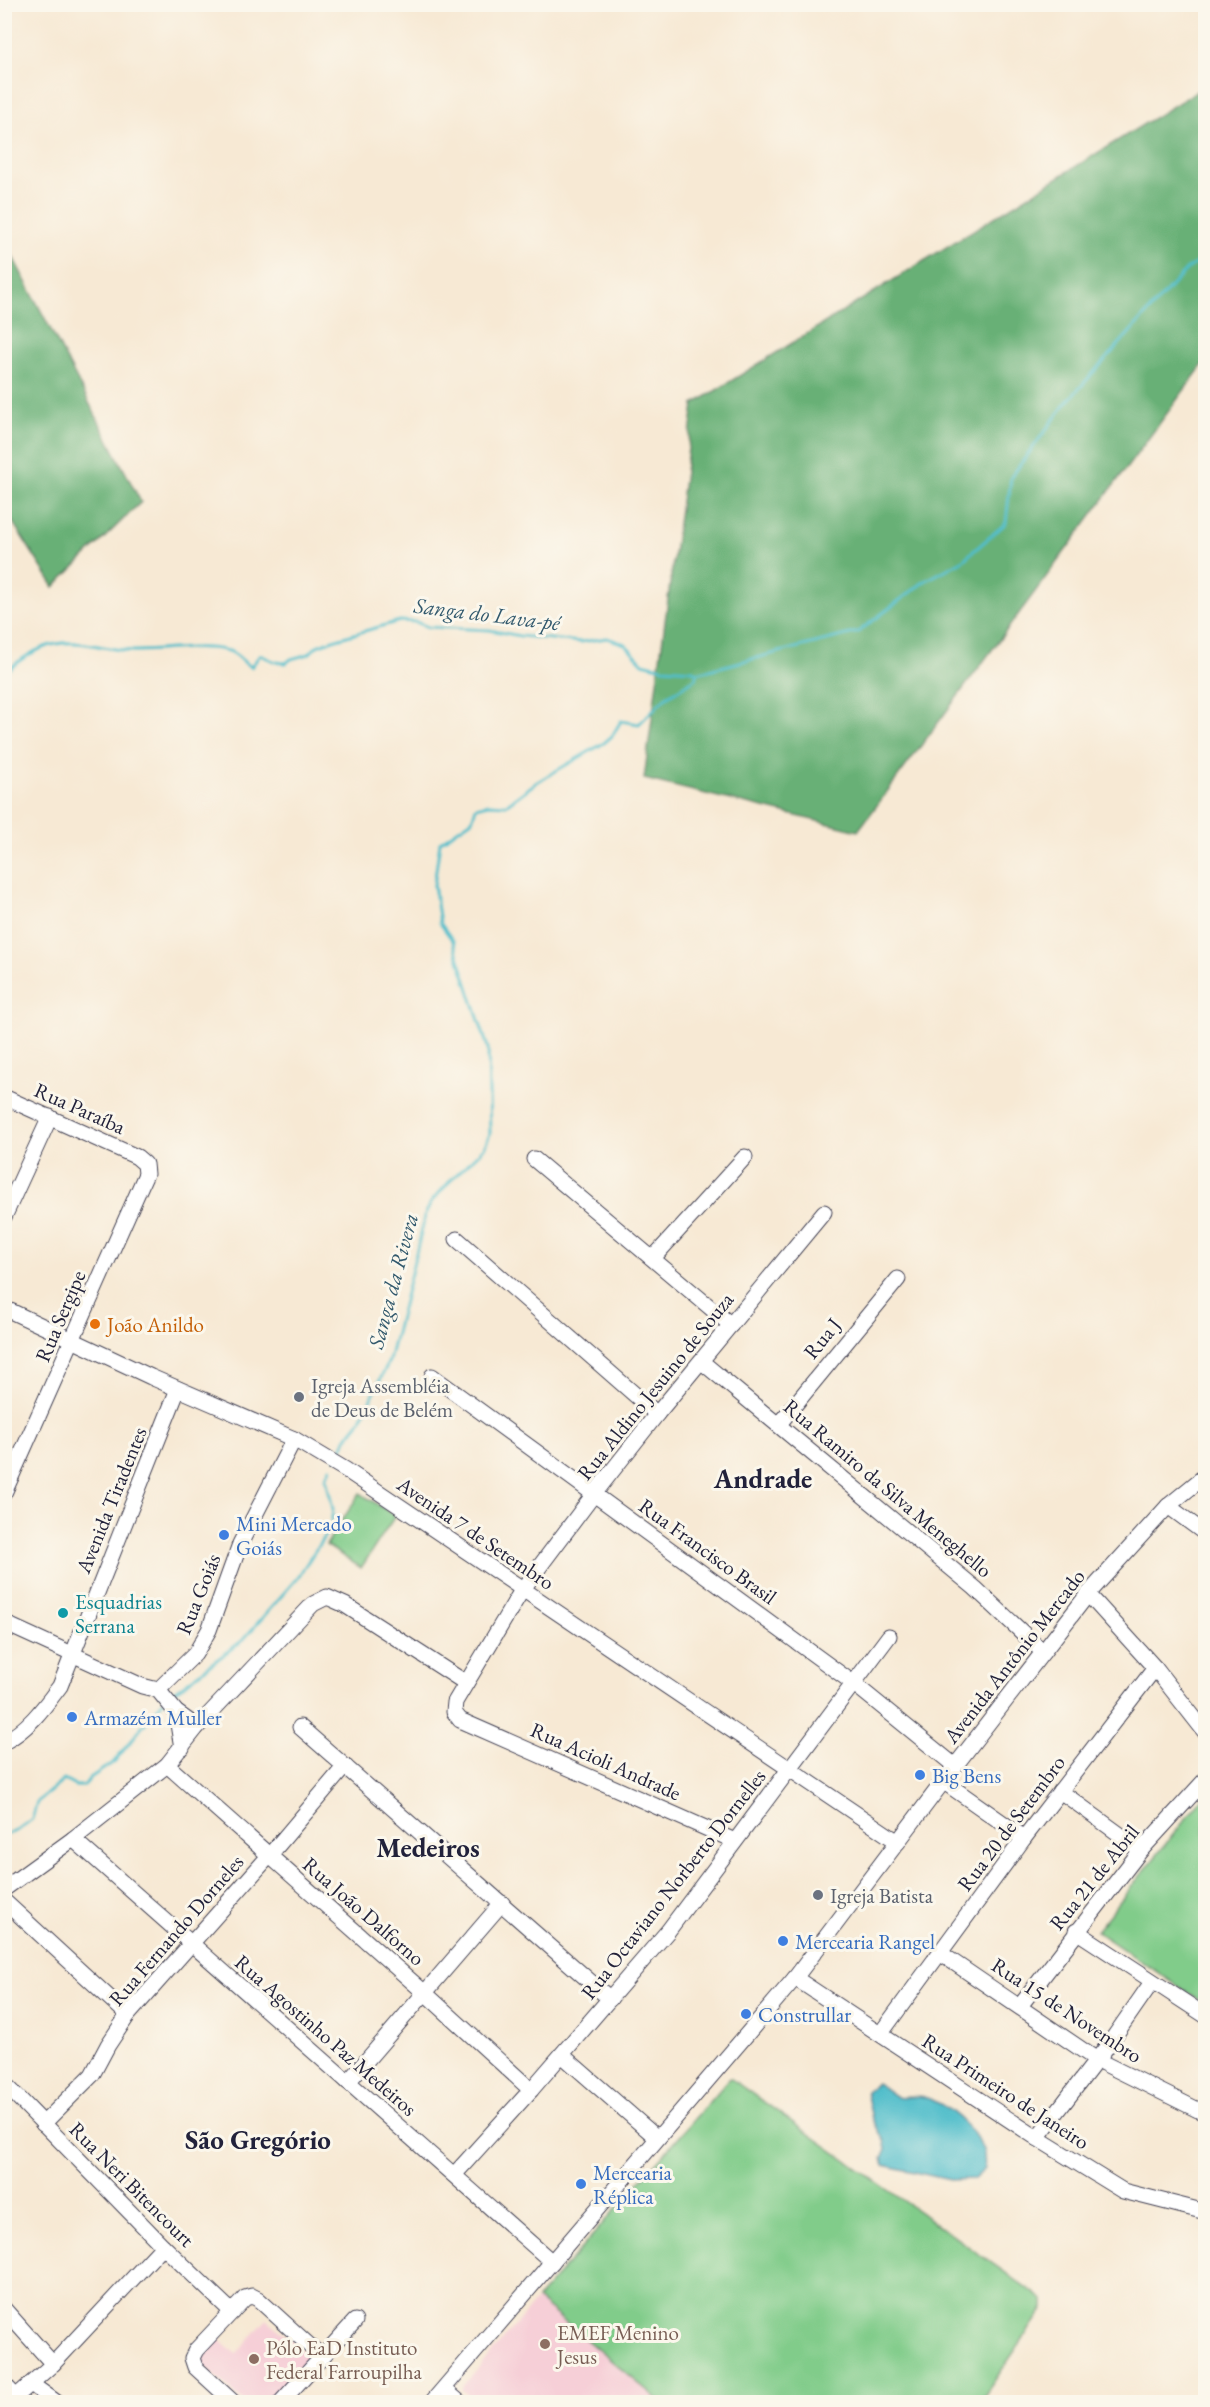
<svg xmlns="http://www.w3.org/2000/svg" width="1210" height="2407" font-family="'EB Garamond',serif">
	<style>
		.built { fill: #f6cfd7 }
		.green { fill: #81cc8a; stroke: #527762; stroke-width: 1.5 }
		.forest { fill: #68b076; stroke: #456958; stroke-width: 1.5 }
		.water { fill: #51becb; stroke: #3a7083; stroke-width: 1.5 }
		.lines { fill: none; stroke-linecap: round; stroke-linejoin: round }
		.stream { stroke: #51becb; stroke-width: 3 }
		.minor-casing { stroke: #424052; stroke-width: 17 }
		.minor { stroke: #fff; stroke-width: 15 }
		.food-dot { fill: #e8710a; stroke: #fbf7ec; stroke-width: 2 }
		.worship-dot { fill: #6b7280; stroke: #fbf7ec; stroke-width: 2 }
		.shop-dot { fill: #3f7fe0; stroke: #fbf7ec; stroke-width: 2 }
		.culture-dot { fill: #0f9aa8; stroke: #fbf7ec; stroke-width: 2 }
		.education-dot { fill: #8d6e63; stroke: #fbf7ec; stroke-width: 2 }
		.labels { text-anchor: middle; dominant-baseline: central; stroke-width: 6; stroke-linejoin: round; paint-order: stroke }
		.street-label { font-size: 21px; fill: #22223b; stroke: #fbf7ec }
		.food-label { font-size: 21px; fill: #c56008; stroke: #fbf7ec; text-anchor: start }
		.worship-label { font-size: 21px; fill: #5b616d; stroke: #fbf7ec; text-anchor: start }
		.shop-label { font-size: 21px; fill: #366cbe; stroke: #fbf7ec; text-anchor: start }
		.culture-label { font-size: 21px; fill: #0d838f; stroke: #fbf7ec; text-anchor: start }
		.education-label { font-size: 21px; fill: #785e54; stroke: #fbf7ec; text-anchor: start }
		.water-label { font-size: 22px; font-style: italic; fill: #32596d; stroke: #fbf7ec }
		.district-label { font-size: 27px; font-weight: bold; fill: #22223b; stroke: #fbf7ec }
	</style>
	<rect width="100%" height="100%" fill="#fbf7ec"/>
	<filter id="ink" filterUnits="userSpaceOnUse"><feTurbulence type="fractalNoise" baseFrequency=".0167" numOctaves="2"/><feDisplacementMap in="SourceGraphic" scale="12" xChannelSelector="R" yChannelSelector="G"/><feConvolveMatrix kernelMatrix="1 2 1 2 8 2 1 2 1" color-interpolation-filters="sRGB"/></filter>
	<filter id="wash" filterUnits="userSpaceOnUse"><feTurbulence type="fractalNoise" baseFrequency=".008" numOctaves="4" result="noise"/><feDisplacementMap in="SourceGraphic" scale="24" xChannelSelector="R" yChannelSelector="G"/><feGaussianBlur stdDeviation="1.35" result="paint"/><feColorMatrix in="noise" values="0 0 0 0 0 0 0 0 0 0 0 0 0 0 0 0 0 1.4 0 .05"/><feComposite in="paint" operator="in"/></filter>
	<g filter="url(#wash)">
		<rect width="100%" height="100%" fill="#f7e9d4"/>
		<g class="built">
			<polygon points="537,2299 661,2402 476,2402 461,2389"/>
			<polygon points="267,2319 310,2357 269,2402 244,2402 198,2361 219,2339 236,2354"/>
		</g>
		<g class="green">
			<polygon points="360,1493 395,1516 361,1568 326,1545"/>
			<polygon points="1205,1795 1205,2004 1096,1931"/>
			<polygon points="730,2078 1044,2300 1044,2308 980,2402 661,2402 537,2299"/>
		</g>
		<g class="forest">
			<polygon points="1205,86 1205,362 858,831 644,779 694,404"/>
			<polygon points="4,240 141,502 54,587 5,510"/>
		</g>
		<path class="water" d="M877,2083C883,2087 891,2094 897,2097C904,2100 914,2094 924,2097C948,2104 974,2128 983,2150C985,2156 984,2163 985,2169L974,2179L950,2180L884,2165L882,2158L886,2149L884,2140L872,2119L866,2091Z"/>
		<g class="lines">
			<g class="stream">
				<polyline points="697,673 858,632 925,581 962,561 1006,523 1011,477 1066,403 1187,269 1206,257"/>
				<path d="M4,674C17,661 38,647 56,644C84,639 105,650 133,651C165,652 198,643 229,651C238,654 243,663 251,667L260,655L276,662L286,663L291,659L309,654L317,646L333,640L400,621L416,622L428,627L490,630L520,636L581,642L607,638L625,644L643,663L663,668L693,670L697,673"/>
				<polyline points="336,1459 348,1436 361,1420 389,1361 426,1213 432,1201 452,1179 484,1148 490,1134 488,1048 453,941 440,923 434,885 440,842 472,820 476,807 489,804 506,805 537,782 604,743 612,736 621,721 639,724 665,698 695,679 697,673"/>
				<polyline points="170,1695 242,1641 298,1577 331,1526 333,1509 326,1478 331,1468"/>
				<polyline points="4,1835 16,1831 32,1819 37,1802 64,1780 75,1786 84,1786 90,1778 114,1762 163,1701"/>
			</g>
		</g>
	</g>
	<g filter="url(#ink)">
		<g class="lines">
			<g class="minor-casing">
				<g id="minor">
					<polyline points="4,1097 137,1157 145,1164 146,1174 4,1493"/>
					<polyline points="534,1159 731,1325"/>
					<polyline points="4,1217 50,1117"/>
					<polyline points="457,1239 657,1414"/>
					<polyline points="653,1258 745,1157"/>
					<polyline points="4,1308 151,1377 294,1439 346,1470 898,1842"/>
					<polyline points="702,1362 975,1588 1043,1652"/>
					<polyline points="432,1376 853,1683 955,1766"/>
					<polyline points="779,1424 898,1279"/>
					<polyline points="1168,1506 1206,1534"/>
					<polyline points="1088,1594 1155,1668 1206,1733"/>
					<polyline points="4,1623 142,1686 158,1690 176,1712 197,1727"/>
					<polyline points="158,1690 195,1654 209,1630 240,1544 294,1439"/>
					<polyline points="176,1712 182,1748"/>
					<polyline points="300,1727 610,1999"/>
					<path d="M4,1742C28,1730 45,1706 60,1686L178,1389"/>
					<polyline points="167,1765 425,1993 531,2090"/>
					<polyline points="943,1781 1024,1838"/>
					<polyline points="1060,1791 1141,1850"/>
					<polyline points="73,1839 552,2262"/>
					<polyline points="735,1841 460,1720 454,1712 455,1702 522,1590 594,1494 657,1414 824,1212"/>
					<polyline points="4,1889 73,1839 167,1765 197,1727 313,1604 327,1597 345,1605 466,1683"/>
					<polyline points="4,1901 128,2015"/>
					<polyline points="1076,1931 1206,2016"/>
					<polyline points="940,1953 1097,2060 1206,2114"/>
					<polyline points="795,1978 1037,2138 1123,2191 1206,2212"/>
					<polyline points="1020,2006 1141,1850 1206,1779"/>
					<polyline points="881,2033 1024,1838 1155,1668"/>
					<polyline points="562,2055 657,2138"/>
					<polyline points="348,2082 502,1903"/>
					<polyline points="4,2083 163,2246 232,2312"/>
					<polyline points="43,2124 92,2075 108,2045 128,2015 269,1856 345,1766"/>
					<polyline points="1037,2138 1109,2044 1152,1982"/>
					<polyline points="454,2175 531,2090 668,1931 889,1636"/>
					<polyline points="4,2309 53,2364"/>
					<polyline points="4,2384 16,2397"/>
					<polyline points="31,2384 56,2402"/>
					<polyline points="444,2389 459,2402"/>
					<polyline points="10,2402 53,2364 163,2246"/>
					<polyline points="233,2402 195,2367 192,2358 196,2350 245,2298 252,2296 258,2299 322,2357"/>
					<polyline points="281,2402 355,2321"/>
					<polyline points="432,2402 795,1978 955,1766 1088,1594 1168,1506 1206,1475"/>
				</g>
			</g>
			<use href="#minor" class="minor"/>
		</g>
	</g>
	<circle class="food-dot" cx="95" cy="1324" r="6"/>
	<g class="worship-dot">
		<circle cx="299" cy="1397" r="6"/>
		<circle cx="818" cy="1895" r="6"/>
	</g>
	<g class="shop-dot">
		<circle cx="224" cy="1535" r="6"/>
		<circle cx="72" cy="1717" r="6"/>
		<circle cx="920" cy="1775" r="6"/>
		<circle cx="783" cy="1941" r="6"/>
		<circle cx="746" cy="2014" r="6"/>
		<circle cx="581" cy="2184" r="6"/>
	</g>
	<circle class="culture-dot" cx="63" cy="1613" r="6"/>
	<g class="education-dot">
		<circle cx="545" cy="2344" r="6"/>
		<circle cx="254" cy="2359" r="6"/>
	</g>
	<g class="labels">
		<g class="street-label">
			<text transform="translate(80 1108) rotate(24)">Rua Paraíba</text>
			<text transform="translate(60 1316) rotate(-67)">Rua Sergipe</text>
			<text transform="translate(822 1338) rotate(-51)">Rua J</text>
			<text transform="translate(655 1386) rotate(-51)">Rua Aldino Jesuino de Souza</text>
			<text transform="translate(888 1488) rotate(40)">Rua Ramiro da Silva Meneghello</text>
			<text transform="translate(111 1500) rotate(-68)">Avenida Tiradentes</text>
			<text transform="translate(476 1533) rotate(34)">Avenida 7 de Setembro</text>
			<text transform="translate(708 1551) rotate(36)">Rua Francisco Brasil</text>
			<text transform="translate(198 1594) rotate(-68)">Rua Goiás</text>
			<text transform="translate(1014 1656) rotate(-52)">Avenida Antônio Mercado</text>
			<text transform="translate(606 1761) rotate(24)">Rua Acioli Andrade</text>
			<text transform="translate(1011 1823) rotate(-53)">Rua 20 de Setembro</text>
			<text transform="translate(1094 1877) rotate(-51)">Rua 21 de Abril</text>
			<text transform="translate(673 1884) rotate(-52)">Rua Octaviano Norberto Dornelles</text>
			<text transform="translate(364 1911) rotate(41)">Rua João Dalforno</text>
			<text transform="translate(176 1930) rotate(-49)">Rua Fernando Dorneles</text>
			<text transform="translate(1067 2010) rotate(33)">Rua 15 de Novembro</text>
			<text transform="translate(326 2035) rotate(41)">Rua Agostinho Paz Medeiros</text>
			<text transform="translate(1006 2091) rotate(33)">Rua Primeiro de Janeiro</text>
			<text transform="translate(132 2184) rotate(45)">Rua Neri Bitencourt</text>
		</g>
		<g class="food-label">
			<text x="107" y="1324">João Anildo</text>
		</g>
		<g class="worship-label">
			<text x="311" y="1385">Igreja Assembléia<tspan x="311" dy="24">de Deus de Belém</tspan></text>
			<text x="830" y="1895">Igreja Batista</text>
		</g>
		<g class="shop-label">
			<text x="236" y="1523">Mini Mercado<tspan x="236" dy="24">Goiás</tspan></text>
			<text x="84" y="1717">Armazém Muller</text>
			<text x="932" y="1775">Big Bens</text>
			<text x="795" y="1941">Mercearia Rangel</text>
			<text x="758" y="2014">Construllar</text>
			<text x="593" y="2172">Mercearia<tspan x="593" dy="24">Réplica</tspan></text>
		</g>
		<g class="culture-label">
			<text x="75" y="1601">Esquadrias<tspan x="75" dy="24">Serrana</tspan></text>
		</g>
		<g class="education-label">
			<text x="557" y="2332">EMEF Menino<tspan x="557" dy="24">Jesus</tspan></text>
			<text x="266" y="2347">Pólo EaD Instituto<tspan x="266" dy="24">Federal Farroupilha</tspan></text>
		</g>
		<g class="water-label">
			<text transform="translate(487 614) rotate(7)">Sanga do Lava-pé</text>
			<text transform="translate(393 1281) rotate(-75)">Sanga da Rivera</text>
		</g>
		<g class="district-label">
			<text x="763" y="1478">Andrade</text>
			<text x="428" y="1847">Medeiros</text>
			<text x="258" y="2139">São Gregório</text>
		</g>
	</g>
	<rect width="1210" height="2407" fill="none" stroke="#fbf7ec" stroke-width="24"/>
</svg>
